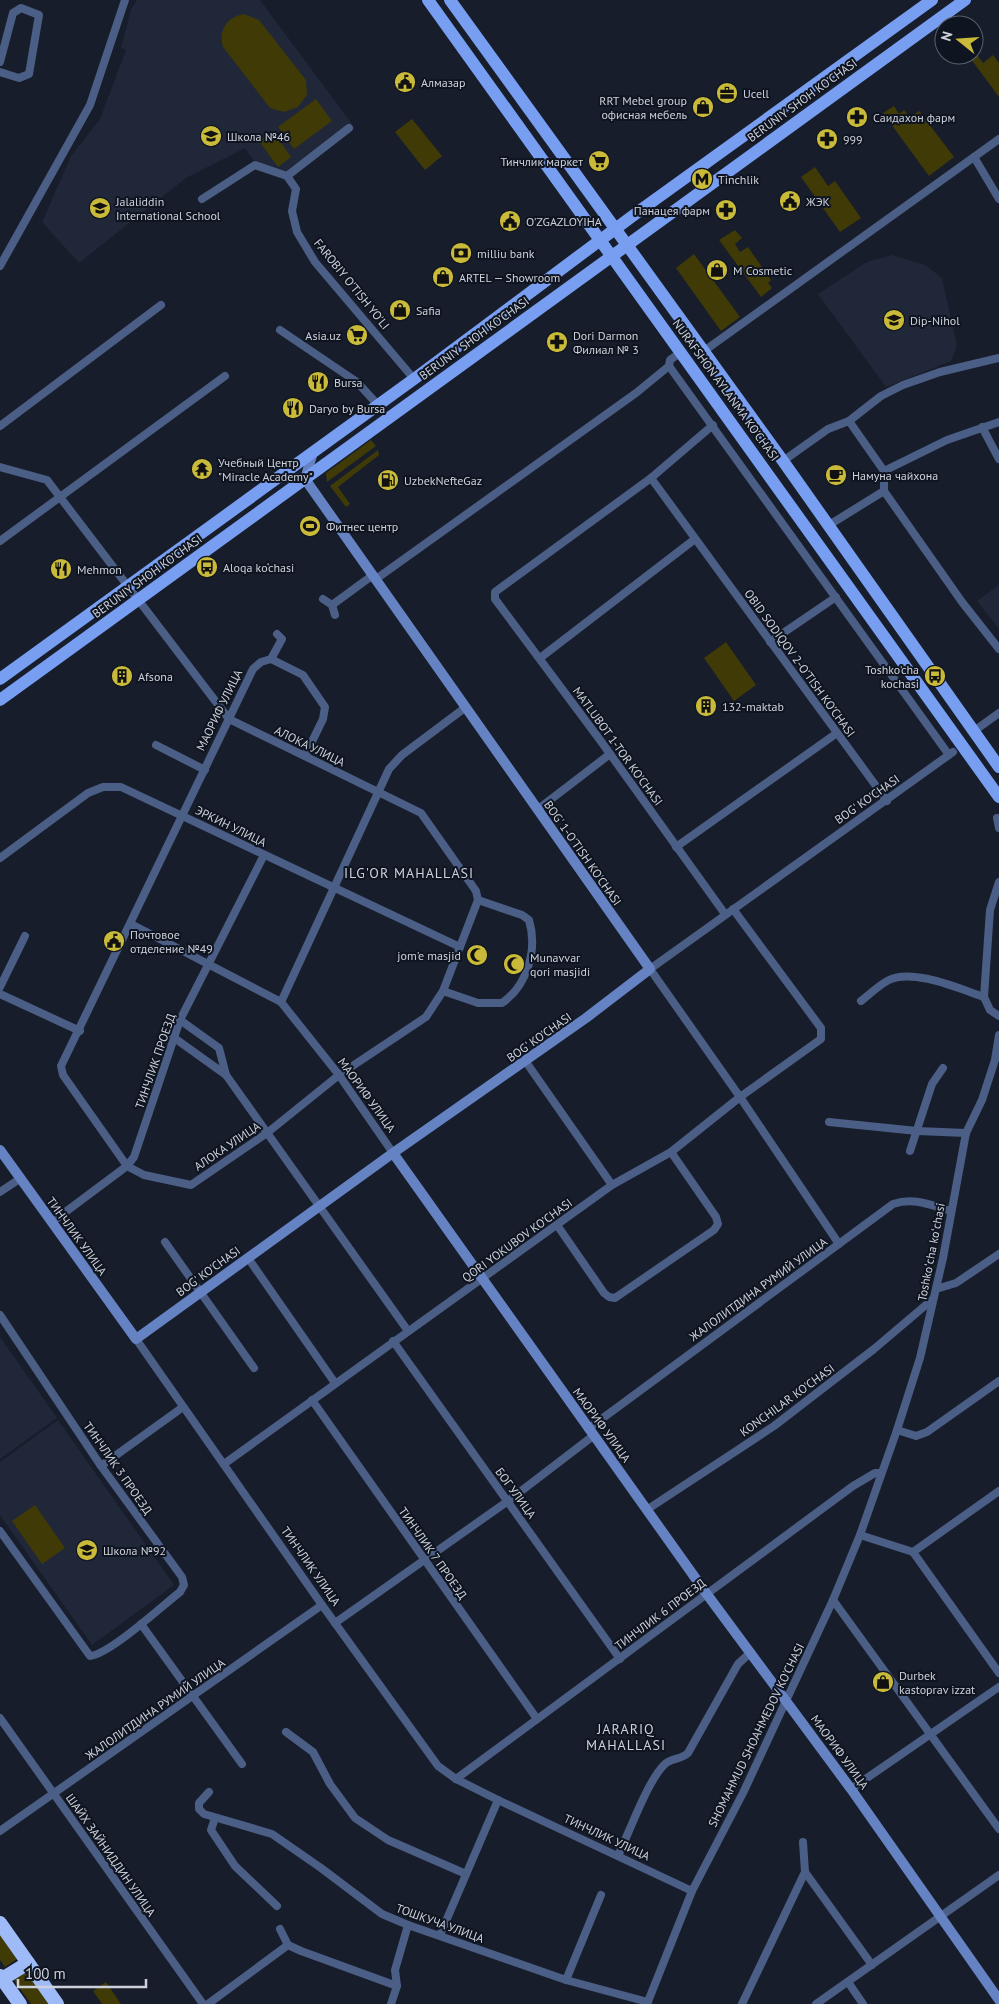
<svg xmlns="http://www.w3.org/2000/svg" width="999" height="2004" font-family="'PT Sans',sans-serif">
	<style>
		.built { fill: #1f2739 }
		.green { fill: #403a07 }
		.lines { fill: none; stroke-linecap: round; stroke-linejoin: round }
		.street { stroke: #4b5e86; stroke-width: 8 }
		.secondary { stroke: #6582c3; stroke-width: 10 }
		.primary { stroke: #789ef2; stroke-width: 12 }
		.highway { stroke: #9ebaf7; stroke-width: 14 }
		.labels { text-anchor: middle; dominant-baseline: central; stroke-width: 4; stroke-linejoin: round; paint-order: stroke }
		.poi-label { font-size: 12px; fill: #cdd1da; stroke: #0e1420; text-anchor: start }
		.street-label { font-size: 12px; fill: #cdd1da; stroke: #0e1420 }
		.neighbourhood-label { font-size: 14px; letter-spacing: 1px; fill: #cdd1da; stroke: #0e1420 }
	</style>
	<rect width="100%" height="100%" fill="#171d2a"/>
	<g class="built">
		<polygon points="137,0 260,0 352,124 285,172 253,160 245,148 186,178 79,263 42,222 71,156 100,119 126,50 121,48 131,9"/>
		<polygon points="892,255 925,265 942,278 957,345 951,361 886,387 818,294 867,262"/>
		<polygon points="999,585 999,629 977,601"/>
		<polygon points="0,1337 57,1418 0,1459"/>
		<polygon points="58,1420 174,1585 92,1645 0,1515 0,1462"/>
	</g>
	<g class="green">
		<path d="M244,14L259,20L306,80L307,95L298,107L284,112L270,108L223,47C218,30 227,17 244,14Z"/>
		<polygon points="974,51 983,63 993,55 999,63 999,97 968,55 974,55"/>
		<polygon points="316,99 332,121 294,149 278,127"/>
		<polygon points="894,106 899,114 904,110 910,117 919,111 954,157 929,176 883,113"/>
		<polygon points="412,119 442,156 425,170 395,132"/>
		<polygon points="273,131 291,157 278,167 259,141"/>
		<polygon points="815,167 828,186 835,181 861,218 840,232 801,177"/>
		<polygon points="735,230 742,238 735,244 740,252 748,247 771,280 768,283 772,288 761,297 719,240"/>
		<polygon points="694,254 740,317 721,331 676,268"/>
		<polygon points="371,440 376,446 327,482 326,473"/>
		<polygon points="378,450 379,455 338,487 350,504 346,507 330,486"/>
		<polygon points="726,642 756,685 734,701 704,658"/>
		<polygon points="35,1505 65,1548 42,1564 12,1521"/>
		<polygon points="0,1934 17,1959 5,1967 0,1960"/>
		<polygon points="27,1972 49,2004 31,2004 14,1980"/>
		<polygon points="106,1982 121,2004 102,2004 93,1991"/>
	</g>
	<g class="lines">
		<g class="street">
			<polyline points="0,62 13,13 21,8 39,15 29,74 19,78 0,72"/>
			<polyline points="974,157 999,199"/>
			<polyline points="287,176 349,128"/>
			<polyline points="202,199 255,165 287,176 296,189 292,211 297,232 315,262 414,379"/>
			<polyline points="0,266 90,105 125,0"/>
			<polyline points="280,330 357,382 378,405"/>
			<polyline points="704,351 999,139"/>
			<polyline points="669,366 949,755"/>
			<polyline points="849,421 884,471 884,491 962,602 999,649"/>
			<polyline points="713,425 651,478 495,592 495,599 600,740 725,914"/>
			<polyline points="0,426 161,305"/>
			<polyline points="982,427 999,459"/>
			<polyline points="783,461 828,429 849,421 881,396 903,385 940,372 999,358"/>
			<polyline points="0,467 47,480 229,719 421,813 476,891 478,900 443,991 426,1017 339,1075 267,1133 191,1185 144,1175 127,1166 63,1075 61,1066 253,669 261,662 271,659 303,675 325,707 323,719 305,756"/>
			<polyline points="884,471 947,440 999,422"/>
			<polyline points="651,478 887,801"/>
			<polyline points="829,525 884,491"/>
			<polyline points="0,541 225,376"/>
			<polyline points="376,579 636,393 669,366 670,360 681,352"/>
			<polyline points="323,599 332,605 335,615"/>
			<polyline points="332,605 373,575"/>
			<polyline points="770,642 836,597"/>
			<polyline points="540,658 695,539"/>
			<polyline points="271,659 282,639 277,634"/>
			<polyline points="974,731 999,713"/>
			<polyline points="156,745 205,770"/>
			<polyline points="537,810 610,754"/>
			<polyline points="997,818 999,828"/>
			<polyline points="676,847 837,733"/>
			<polyline points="0,858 88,793 103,787 121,787 460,947"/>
			<polyline points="999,882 990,910 984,997 990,1010 999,1016"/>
			<polyline points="131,924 281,1002 339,1075 393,1153"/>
			<polyline points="0,987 25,936"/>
			<path d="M443,991L478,1003H502C527,986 538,950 529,920L522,915L478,900"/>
			<polyline points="0,994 80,1031"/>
			<path d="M861,1001C870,994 879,985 889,980C913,968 960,989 984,997"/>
			<polyline points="281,1002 389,769 402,755 466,707"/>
			<polyline points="180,1020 219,1048 226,1075"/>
			<polyline points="173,1037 226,1075 408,1331"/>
			<polyline points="526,1062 612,1185"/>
			<polyline points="829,1122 917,1131 966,1133"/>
			<polyline points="910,1151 932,1084 943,1068"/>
			<polyline points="0,1192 21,1178"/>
			<polyline points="52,1222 127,1166 134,1157 180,1020 264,855"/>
			<polyline points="557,1225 604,1293 609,1297 615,1298 714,1230 718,1224 716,1217 671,1152"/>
			<polyline points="165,1242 254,1368"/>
			<polyline points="839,1244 740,1097 650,969 953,752"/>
			<polyline points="248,1258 335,1383"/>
			<polyline points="936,1289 956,1283 999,1254"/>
			<path d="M0,1315L101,1466L182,1577L184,1585L180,1592C162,1606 110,1654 90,1656L0,1531"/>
			<polyline points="136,1339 322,1605 438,1766 456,1779 498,1800 692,1891"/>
			<polyline points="393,1341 620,1659"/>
			<polyline points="312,1400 537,1719"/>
			<path d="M588,1429L893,1204C914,1197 930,1205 951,1211"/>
			<polyline points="897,1430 916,1436 927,1432 999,1381"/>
			<polyline points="224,1464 612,1185 671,1152 740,1097 821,1039 821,1028 733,909"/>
			<polyline points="101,1466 183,1407"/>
			<polyline points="648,1509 774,1426 874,1349 933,1299"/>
			<polyline points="860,1535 913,1552"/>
			<polyline points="913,1552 999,1673"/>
			<polyline points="913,1552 999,1491"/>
			<polyline points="833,1600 999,1829"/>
			<polyline points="335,1623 508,1501 593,1436"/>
			<polyline points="141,1624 242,1764"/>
			<polyline points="0,1718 203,2004"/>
			<polyline points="286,1732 313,1752 330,1784 355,1818 388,1840 466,1874"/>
			<polyline points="456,1779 853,1486 875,1473 881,1473"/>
			<polyline points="851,1789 999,1687"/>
			<polyline points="209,1792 199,1803 199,1809 204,1814 272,1834 321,1868 382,1914 408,1925 566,1980 648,2002"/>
			<polyline points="215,1818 211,1830 235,1866 277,1906"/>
			<polyline points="0,1831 322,1605"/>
			<polyline points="803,1842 805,1872 872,1965"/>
			<path d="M618,1856C629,1833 647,1782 664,1765C670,1758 681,1760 688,1753L738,1664L751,1652"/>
			<polyline points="280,1929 288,1945 301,1951 397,1986"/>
			<polyline points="440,1935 498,1800"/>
			<polyline points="566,1980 601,1895"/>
			<polyline points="848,1982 863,2004"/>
			<polyline points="208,2004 288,1945"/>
			<polyline points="391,2004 397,1986 395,1970 408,1925"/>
			<polyline points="647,2004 692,1891 743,1793 833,1600 860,1535 897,1430 920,1358 943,1258 966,1133 982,1100 995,1060 999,1035"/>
			<polyline points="742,2004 805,1872"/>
			<polyline points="816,2004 999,1875"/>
		</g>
		<g class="secondary">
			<polyline points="305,479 313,452"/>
			<polyline points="0,1150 136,1339 393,1153 586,1018 650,969 305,479 279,477"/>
			<polyline points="393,1153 706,1593 851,1789 999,2000"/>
		</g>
		<g class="primary">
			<polyline points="428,0 999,797"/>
			<polyline points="450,0 783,461 999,767"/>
			<polyline points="0,679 414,379 642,209 932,0"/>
			<polyline points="0,700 965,0"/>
		</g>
		<g class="highway">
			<polyline points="0,1923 57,2004"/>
			<polyline points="0,1976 20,2004"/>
			<polyline points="2,1979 28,1963"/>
		</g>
	</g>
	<defs>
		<g id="civic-disc" transform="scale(1.125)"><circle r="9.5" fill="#c9ba3a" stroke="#0e1420"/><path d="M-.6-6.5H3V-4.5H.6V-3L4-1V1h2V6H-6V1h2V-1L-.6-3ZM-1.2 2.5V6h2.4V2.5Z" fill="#111"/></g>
		<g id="office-disc" transform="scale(1.125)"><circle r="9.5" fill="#c9ba3a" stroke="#0e1420"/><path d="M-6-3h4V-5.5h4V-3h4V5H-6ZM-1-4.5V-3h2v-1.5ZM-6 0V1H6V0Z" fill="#111"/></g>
		<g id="shop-disc" transform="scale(1.125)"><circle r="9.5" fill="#c9ba3a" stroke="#0e1420"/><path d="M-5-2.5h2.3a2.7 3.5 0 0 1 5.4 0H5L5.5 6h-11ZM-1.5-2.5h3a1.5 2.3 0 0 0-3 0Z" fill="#111"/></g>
		<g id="pharmacy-disc" transform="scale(1.125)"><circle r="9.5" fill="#c9ba3a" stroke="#0e1420"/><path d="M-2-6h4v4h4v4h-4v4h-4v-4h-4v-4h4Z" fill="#111"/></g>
		<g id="school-disc" transform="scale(1.125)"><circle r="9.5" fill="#c9ba3a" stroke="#0e1420"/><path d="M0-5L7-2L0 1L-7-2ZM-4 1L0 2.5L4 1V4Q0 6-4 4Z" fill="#111"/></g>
		<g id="supermarket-disc" transform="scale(1.125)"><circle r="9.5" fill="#c9ba3a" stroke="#0e1420"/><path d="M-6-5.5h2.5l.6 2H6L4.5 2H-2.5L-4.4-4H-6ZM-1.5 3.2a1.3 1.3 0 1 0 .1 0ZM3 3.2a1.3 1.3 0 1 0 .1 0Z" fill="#111"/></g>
		<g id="metro-disc" transform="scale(1.125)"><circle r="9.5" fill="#c9ba3a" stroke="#0e1420"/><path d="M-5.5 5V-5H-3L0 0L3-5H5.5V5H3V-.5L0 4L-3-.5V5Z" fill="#111"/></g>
		<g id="bank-disc" transform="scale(1.125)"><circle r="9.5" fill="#c9ba3a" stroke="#0e1420"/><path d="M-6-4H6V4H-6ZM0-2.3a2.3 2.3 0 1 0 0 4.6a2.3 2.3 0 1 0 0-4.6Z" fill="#111"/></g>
		<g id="restaurant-disc" transform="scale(1.125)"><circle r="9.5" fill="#c9ba3a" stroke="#0e1420"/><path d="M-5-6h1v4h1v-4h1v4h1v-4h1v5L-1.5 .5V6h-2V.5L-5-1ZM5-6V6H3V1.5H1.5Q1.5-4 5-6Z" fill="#111"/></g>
		<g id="temple-disc" transform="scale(1.125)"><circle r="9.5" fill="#c9ba3a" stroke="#0e1420"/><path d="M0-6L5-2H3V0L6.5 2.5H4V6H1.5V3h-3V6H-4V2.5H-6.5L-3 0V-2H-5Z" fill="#111"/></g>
		<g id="cafe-disc" transform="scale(1.125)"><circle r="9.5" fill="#c9ba3a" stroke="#0e1420"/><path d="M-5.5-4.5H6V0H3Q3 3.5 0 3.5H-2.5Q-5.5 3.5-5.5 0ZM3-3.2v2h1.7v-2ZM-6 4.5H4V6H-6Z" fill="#111"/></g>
		<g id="fuel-disc" transform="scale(1.125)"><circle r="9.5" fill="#c9ba3a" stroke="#0e1420"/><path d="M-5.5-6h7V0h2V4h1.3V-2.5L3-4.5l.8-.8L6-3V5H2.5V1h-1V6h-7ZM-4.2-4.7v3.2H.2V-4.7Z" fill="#111"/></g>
		<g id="stadium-disc" transform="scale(1.125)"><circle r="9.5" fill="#c9ba3a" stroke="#0e1420"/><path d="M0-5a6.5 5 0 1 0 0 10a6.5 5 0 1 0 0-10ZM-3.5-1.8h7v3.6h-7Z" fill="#111"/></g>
		<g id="bus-disc" transform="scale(1.125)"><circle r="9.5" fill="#c9ba3a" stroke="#0e1420"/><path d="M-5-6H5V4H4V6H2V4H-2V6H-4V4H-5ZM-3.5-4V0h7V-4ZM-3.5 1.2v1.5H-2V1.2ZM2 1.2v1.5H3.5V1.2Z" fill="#111"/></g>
		<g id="building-disc" transform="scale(1.125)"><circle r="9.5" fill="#c9ba3a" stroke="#0e1420"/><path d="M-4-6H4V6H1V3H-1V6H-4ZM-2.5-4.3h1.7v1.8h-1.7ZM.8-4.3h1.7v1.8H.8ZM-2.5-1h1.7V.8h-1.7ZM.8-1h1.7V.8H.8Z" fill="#111"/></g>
		<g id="mosque-disc" transform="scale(1.125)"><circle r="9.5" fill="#c9ba3a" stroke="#0e1420"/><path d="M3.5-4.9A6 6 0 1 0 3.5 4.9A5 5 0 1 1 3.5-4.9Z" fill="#111"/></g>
	</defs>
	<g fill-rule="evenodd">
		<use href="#civic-disc" x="405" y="82"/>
		<use href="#office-disc" x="727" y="93"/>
		<use href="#shop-disc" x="703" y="107"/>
		<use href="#pharmacy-disc" x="857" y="117"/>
		<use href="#school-disc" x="211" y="136"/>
		<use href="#pharmacy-disc" x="827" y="139"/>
		<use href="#supermarket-disc" x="599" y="161"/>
		<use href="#metro-disc" x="702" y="179"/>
		<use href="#civic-disc" x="790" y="201"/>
		<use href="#school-disc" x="100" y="208"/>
		<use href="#pharmacy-disc" x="726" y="210"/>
		<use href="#civic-disc" x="510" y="221"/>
		<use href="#bank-disc" x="461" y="253"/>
		<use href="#shop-disc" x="717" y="270"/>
		<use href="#shop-disc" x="443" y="277"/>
		<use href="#shop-disc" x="400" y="310"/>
		<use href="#school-disc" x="894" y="320"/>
		<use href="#supermarket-disc" x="357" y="335"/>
		<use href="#pharmacy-disc" x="557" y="342"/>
		<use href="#restaurant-disc" x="318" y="382"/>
		<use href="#restaurant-disc" x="293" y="408"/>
		<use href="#temple-disc" x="202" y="469"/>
		<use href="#cafe-disc" x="836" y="475"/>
		<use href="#fuel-disc" x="388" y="480"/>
		<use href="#stadium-disc" x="310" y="526"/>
		<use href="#bus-disc" x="207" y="567"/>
		<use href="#restaurant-disc" x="61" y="569"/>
		<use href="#building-disc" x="122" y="676"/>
		<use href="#bus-disc" x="935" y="676"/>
		<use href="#building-disc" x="706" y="706"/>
		<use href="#civic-disc" x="114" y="941"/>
		<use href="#mosque-disc" x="477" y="955"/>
		<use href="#mosque-disc" x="514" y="964"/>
		<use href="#school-disc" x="87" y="1550"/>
		<use href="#shop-disc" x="883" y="1682"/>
	</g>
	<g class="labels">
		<g class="poi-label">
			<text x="421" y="82">Алмазар</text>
			<text x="743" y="93">Ucell</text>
			<text x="687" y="100" text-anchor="end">RRT Mebel group<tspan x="687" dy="14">офисная мебель</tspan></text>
			<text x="873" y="117">Саидахон фарм</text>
			<text x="227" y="136">Школа №46</text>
			<text x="843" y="139">999</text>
			<text x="583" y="161" text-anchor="end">Тинчлик маркет</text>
			<text x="718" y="179">Tinchlik</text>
			<text x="116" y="201">Jalaliddin<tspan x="116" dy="14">International School</tspan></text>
			<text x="806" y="201">ЖЭК</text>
			<text x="710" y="210" text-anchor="end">Панацея фарм</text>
			<text x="526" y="221">O'ZGAZLOYIHA</text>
			<text x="477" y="253">milliu bank</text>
			<text x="733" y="270">M Cosmetic</text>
			<text x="459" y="277">ARTEL — Showroom</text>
			<text x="416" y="310">Safia</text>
			<text x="910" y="320">Dip-Nihol</text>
			<text x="341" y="335" text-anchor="end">Asia.uz</text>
			<text x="573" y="335">Dori Darmon<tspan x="573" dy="14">Филиал № 3</tspan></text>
			<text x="334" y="382">Bursa</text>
			<text x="309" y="408">Daryo by Bursa</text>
			<text x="218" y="462">Учебный Центр<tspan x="218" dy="14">"Miracle Academy"</tspan></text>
			<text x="852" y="475">Намуна чайхона</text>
			<text x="404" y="480">UzbekNefteGaz</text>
			<text x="326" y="526">Фитнес центр</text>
			<text x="223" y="567">Aloqa ko‘chasi</text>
			<text x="77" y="569">Mehmon</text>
			<text x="919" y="669" text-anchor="end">Toshko'cha<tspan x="919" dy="14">kochasi</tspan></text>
			<text x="138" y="676">Afsona</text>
			<text x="722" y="706">132-maktab</text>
			<text x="130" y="934">Почтовое<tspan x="130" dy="14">отделение №49</tspan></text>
			<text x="461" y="955" text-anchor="end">jom'e masjid</text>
			<text x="530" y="957">Munavvar<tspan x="530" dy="14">qori masjidi</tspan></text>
			<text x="103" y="1550">Школа №92</text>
			<text x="899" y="1675">Durbek<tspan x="899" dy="14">kastoprav izzat</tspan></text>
		</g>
		<g class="street-label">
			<text transform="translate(802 100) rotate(-36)">BERUNIY SHOH KO'CHASI</text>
			<text transform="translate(352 284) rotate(51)">FAROBIY O'TISH YO'LI</text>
			<text transform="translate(474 338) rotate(-36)">BERUNIY SHOH KO'CHASI</text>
			<text transform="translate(726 390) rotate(54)">NURAFSHON AYLANMA KO'CHASI</text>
			<text transform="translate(147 576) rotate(-36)">BERUNIY SHOH KO'CHASI</text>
			<text transform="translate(800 663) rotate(54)">OBID SODIQOV 2-O'TISH KO'CHASI</text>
			<text transform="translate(219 710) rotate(-64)">МАОРИФ УЛИЦА</text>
			<text transform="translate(310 746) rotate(26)">АЛОКА УЛИЦА</text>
			<text transform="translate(618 746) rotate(54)">MATLUBOT 1-TOR KO'CHASI</text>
			<text transform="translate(867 799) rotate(-35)">BOG' KO'CHASI</text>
			<text transform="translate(231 826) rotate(26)">ЭРКИН УЛИЦА</text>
			<text transform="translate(583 853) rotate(55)">BOG' 1-O'TISH KO'CHASI</text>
			<text transform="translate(539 1037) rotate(-35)">BOG' KO'CHASI</text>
			<text transform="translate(155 1061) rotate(-71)">ТИНЧЛИК ПРОЕЗД</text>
			<text transform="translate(367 1095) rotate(54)">МАОРИФ УЛИЦА</text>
			<text transform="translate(227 1146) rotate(-34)">АЛОКА УЛИЦА</text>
			<text transform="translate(77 1236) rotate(54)">ТИНЧЛИК УЛИЦА</text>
			<text transform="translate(517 1240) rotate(-36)">QORI YOKUBOV KO'CHASI</text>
			<text transform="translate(931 1252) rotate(-79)">Toshkoʻcha koʻchasi</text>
			<text transform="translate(208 1271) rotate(-36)">BOG' KO'CHASI</text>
			<text transform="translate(758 1289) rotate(-36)">ЖАЛОЛИТДИНА РУМИЙ УЛИЦА</text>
			<text transform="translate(787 1400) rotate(-36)">KONCHILAR KO'CHASI</text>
			<text transform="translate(602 1425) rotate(54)">МАОРИФ УЛИЦА</text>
			<text transform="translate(118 1468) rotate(55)">ТИНЧЛИК 3 ПРОЕЗД</text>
			<text transform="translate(516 1493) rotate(54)">БОГ УЛИЦА</text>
			<text transform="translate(433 1553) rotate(55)">ТИНЧЛИК 7 ПРОЕЗД</text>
			<text transform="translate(311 1566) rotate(55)">ТИНЧЛИК УЛИЦА</text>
			<text transform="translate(660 1614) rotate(-37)">ТИНЧЛИК 6 ПРОЕЗД</text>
			<text transform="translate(155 1709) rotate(-35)">ЖАЛОЛИТДИНА РУМИЙ УЛИЦА</text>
			<text transform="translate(756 1735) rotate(-64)">SHOMAHMUD SHOAHMEDOV KO'CHASI</text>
			<text transform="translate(840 1752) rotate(54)">МАОРИФ УЛИЦА</text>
			<text transform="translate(607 1837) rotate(25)">ТИНЧЛИК УЛИЦА</text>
			<text transform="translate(111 1855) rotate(55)">ШАЙХ ЗАЙНИДДИН УЛИЦА</text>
			<text transform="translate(440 1923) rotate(20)">ТОШКУЧА УЛИЦА</text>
		</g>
		<g class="neighbourhood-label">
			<text x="409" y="873">ILG'OR MAHALLASI</text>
			<text x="626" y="1729">JARARIQ<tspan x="626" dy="16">MAHALLASI</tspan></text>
		</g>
	</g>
	<g transform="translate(959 40) rotate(287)"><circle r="24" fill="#0e1420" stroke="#5a606a"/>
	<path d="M0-4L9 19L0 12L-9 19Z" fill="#c9ba3a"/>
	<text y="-8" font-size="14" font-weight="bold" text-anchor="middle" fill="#cdd1da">N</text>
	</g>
	<path d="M18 1979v8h128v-8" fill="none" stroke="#cdd1da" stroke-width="2.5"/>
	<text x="25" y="1979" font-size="15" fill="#cdd1da" stroke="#0e1420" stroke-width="4" paint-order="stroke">100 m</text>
</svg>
